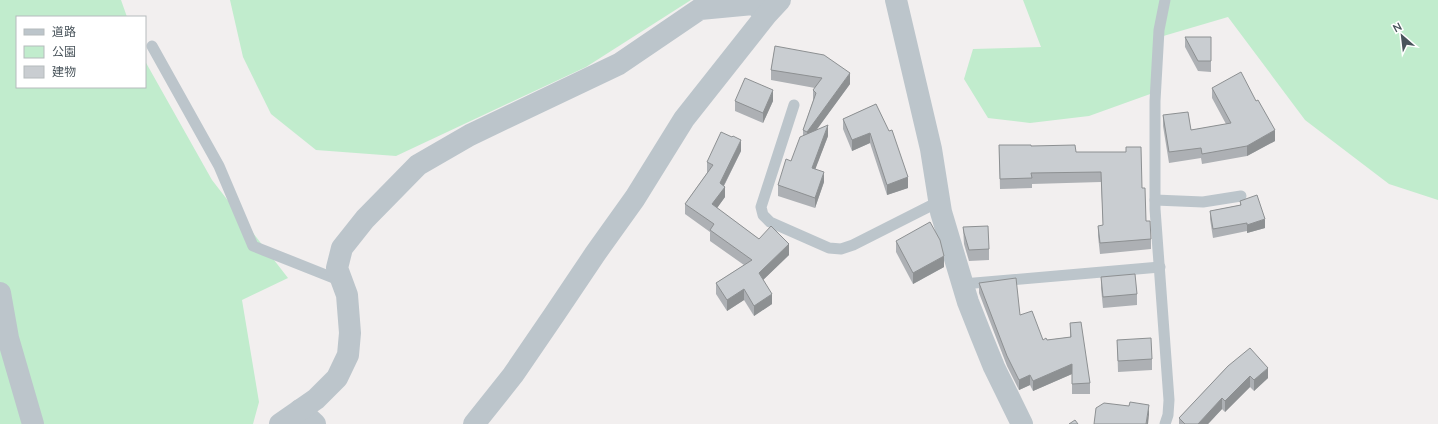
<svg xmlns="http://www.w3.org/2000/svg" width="1438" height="424" font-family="'Nunito Sans','Noto Sans JP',sans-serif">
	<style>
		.green { fill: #c1eccd }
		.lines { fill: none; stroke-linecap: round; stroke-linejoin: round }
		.service { stroke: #bcc5cb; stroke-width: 11 }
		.minor { stroke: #bcc5cb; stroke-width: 22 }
		.tertiary { stroke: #bcc5cb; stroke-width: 22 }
		.wall { fill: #adb0b4 }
		.shaded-wall { fill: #8d9092 }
		.building { fill: #c9cdd1; stroke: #8d9092 }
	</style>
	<rect width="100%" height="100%" fill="#f2efef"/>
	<g class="green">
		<polygon points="0,0 121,0 127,17 17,17 17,87 145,87 145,61 212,180 288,278 242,300 259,402 253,424 0,424"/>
		<polygon points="230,0 691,0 586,67 396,156 316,150 271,114 243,57"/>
		<polygon points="1023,0 1438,0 1438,200 1389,184 1305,120 1228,17 1160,37 1153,93 1089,116 1030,123 988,118 964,79 973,49 1041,47"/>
	</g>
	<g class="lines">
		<g class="service">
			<polyline points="152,46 219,166 253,246 341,281"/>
			<polyline points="794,105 761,207 763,215 770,222 829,248 841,249 853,245 940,201"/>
			<polyline points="1155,200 1203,202 1241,196"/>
			<polyline points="963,284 1160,267"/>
			<polyline points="1165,424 1168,415 1169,400 1155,209 1155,101 1159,30 1165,0"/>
		</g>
		<g class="minor">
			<polyline points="896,0 931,149 941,212 968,302 981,335 994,367 1022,424"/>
			<polyline points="0,293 8,338 33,424"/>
			<polyline points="300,410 315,424"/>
			<polyline points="280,424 316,399 337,378 348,355 350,333 347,295 337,268 342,248 365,219 418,165 470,135 619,64 700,9 753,4 767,13"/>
		</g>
		<polyline class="tertiary" points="474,424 513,375 554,315 595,254 635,198 684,119 767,14 780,0"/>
	</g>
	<g class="wall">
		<polygon points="1185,37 1211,37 1211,72 1198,71 1185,47"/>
		<polygon points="775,46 850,84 816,130 828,136 815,169 824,182 815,208 778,196 778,185 791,161 803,136 803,130 813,101 813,90 815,88 771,80 771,70"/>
		<polygon points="1212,88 1275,141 1247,156 1202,164 1201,158 1169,163 1163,126 1163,115 1191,130 1226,124 1212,98"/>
		<polygon points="735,101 773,101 763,123 735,111"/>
		<polygon points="876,104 908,188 887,195 870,143 852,151 843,129 843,119"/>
		<polygon points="999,145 1031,146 1076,152 1142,188 1146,221 1151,239 1151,249 1100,254 1098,236 1098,226 1103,225 1101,182 1032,184 1032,188 1000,189"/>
		<polygon points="741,151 724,186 725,197 717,208 759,239 789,255 763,280 772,304 754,316 744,300 727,311 716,294 716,283 744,265 710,241 710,232 685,214 685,204 707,173 707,162"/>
		<polygon points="1240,201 1265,228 1247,233 1247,231 1213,238 1210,219 1210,211 1240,205"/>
		<polygon points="963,227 989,249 989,260 969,261 964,244"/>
		<polygon points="896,241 944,267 913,284 896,252"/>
		<polygon points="1101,277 1137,294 1137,305 1103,308 1101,288"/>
		<polygon points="979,283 1020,315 1043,340 1047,340 1070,337 1070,323 1090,383 1090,394 1072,394 1072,374 1033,391 1030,385 1019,390 1007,366 979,293"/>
		<polygon points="1117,340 1152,359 1152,370 1118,372"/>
		<polygon points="1228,366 1268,378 1254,391 1250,387 1225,412 1222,409 1208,424 1179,424 1179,418"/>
	</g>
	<g class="shaded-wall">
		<polygon points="850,73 850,84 807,143 807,132"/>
		<polygon points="773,90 773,101 763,123 763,113"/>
		<polygon points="828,125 828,136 812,178 812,168"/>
		<polygon points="1275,130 1275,141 1247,156 1247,146"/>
		<polygon points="870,133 870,143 852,151 852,140"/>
		<polygon points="741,140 741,151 721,191 725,187 725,197 712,215 712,204 720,183"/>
		<polygon points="824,172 824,182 815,208 815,198"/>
		<polygon points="908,177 908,188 887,195 887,185"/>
		<polygon points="1265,219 1265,228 1247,233 1247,225"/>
		<polygon points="789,244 789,255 759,284 759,273"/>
		<polygon points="944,256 944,267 913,284 913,273"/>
		<polygon points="744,289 744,300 727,311 727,300"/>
		<polygon points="772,294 772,304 754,316 754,306"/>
		<polygon points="1072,364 1072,374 1033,391 1033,381"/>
		<polygon points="1268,368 1268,378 1254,391 1254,380"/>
		<polygon points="1030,375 1030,385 1019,390 1019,380"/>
		<polygon points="1250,376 1250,387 1225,412 1225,401"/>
		<polygon points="1222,398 1222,409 1208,424 1198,424"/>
		<polygon points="1149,405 1149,415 1148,424 1146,424"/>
	</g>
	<g class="building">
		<polygon points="1185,37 1211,37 1211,61 1198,61"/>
		<polygon points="775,46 824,55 850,73 807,132 803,130 816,93 813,90 822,78 771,70"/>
		<polygon points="1241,72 1256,101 1258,100 1275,130 1247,146 1202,154 1201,148 1169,152 1163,115 1188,112 1191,130 1231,123 1212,88"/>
		<polygon points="745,78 773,90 763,113 735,101"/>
		<polygon points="876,104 889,131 892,130 908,177 887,185 870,133 852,140 843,119"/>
		<polygon points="828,125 812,168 824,172 815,198 778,185 786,159 791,161 800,137"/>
		<polygon points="721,132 732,137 733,136 741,140 720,183 725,187 712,204 759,239 771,226 789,244 759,273 772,294 754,306 744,289 727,300 716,283 752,260 710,230 714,224 685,204 713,165 707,162"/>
		<polygon points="999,145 1031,145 1031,146 1075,145 1076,152 1126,152 1126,147 1141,147 1142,188 1145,188 1146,221 1150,221 1151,239 1100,243 1098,226 1103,225 1101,172 1031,173 1032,178 1000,179"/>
		<polygon points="1257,195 1265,219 1247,225 1247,223 1213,229 1210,211 1241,205 1240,201"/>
		<polygon points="930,222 940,240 944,256 913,273 896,241"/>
		<polygon points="988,226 989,249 969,250 964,233 963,227"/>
		<polygon points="1135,274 1137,294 1103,297 1101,277"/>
		<polygon points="1016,278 1020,315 1032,311 1043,340 1046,338 1047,340 1071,337 1070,323 1081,322 1090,383 1072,384 1072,364 1033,381 1030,375 1019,380 1007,356 979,283"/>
		<polygon points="1151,338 1152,359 1118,361 1117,340"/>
		<polygon points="1250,348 1268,368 1254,380 1250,376 1225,401 1222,398 1198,424 1185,424 1179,418 1228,366"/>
		<polygon points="1130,402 1149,405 1146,424 1094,424 1096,408 1104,403 1129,406"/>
		<polygon points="1075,420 1078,424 1069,424"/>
	</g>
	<rect x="16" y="16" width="130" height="72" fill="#ffffff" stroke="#b6bbbd"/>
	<rect x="24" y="29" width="20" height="6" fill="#bcc5cb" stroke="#b6bbbd"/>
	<text x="52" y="36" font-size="12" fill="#49545b">道路</text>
	<rect x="24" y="46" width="20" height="12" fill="#c1eccd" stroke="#b6bbbd"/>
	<text x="52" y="56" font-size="12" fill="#49545b">公園</text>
	<rect x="24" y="66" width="20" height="12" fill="#c9cdd1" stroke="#b6bbbd"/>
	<text x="52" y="76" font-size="12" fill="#49545b">建物</text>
	<g transform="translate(1402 36) rotate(332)" stroke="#ffffff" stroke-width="3" paint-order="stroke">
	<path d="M0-3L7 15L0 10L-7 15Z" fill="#49545b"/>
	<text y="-6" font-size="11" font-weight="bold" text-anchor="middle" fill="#49545b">N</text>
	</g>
</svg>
